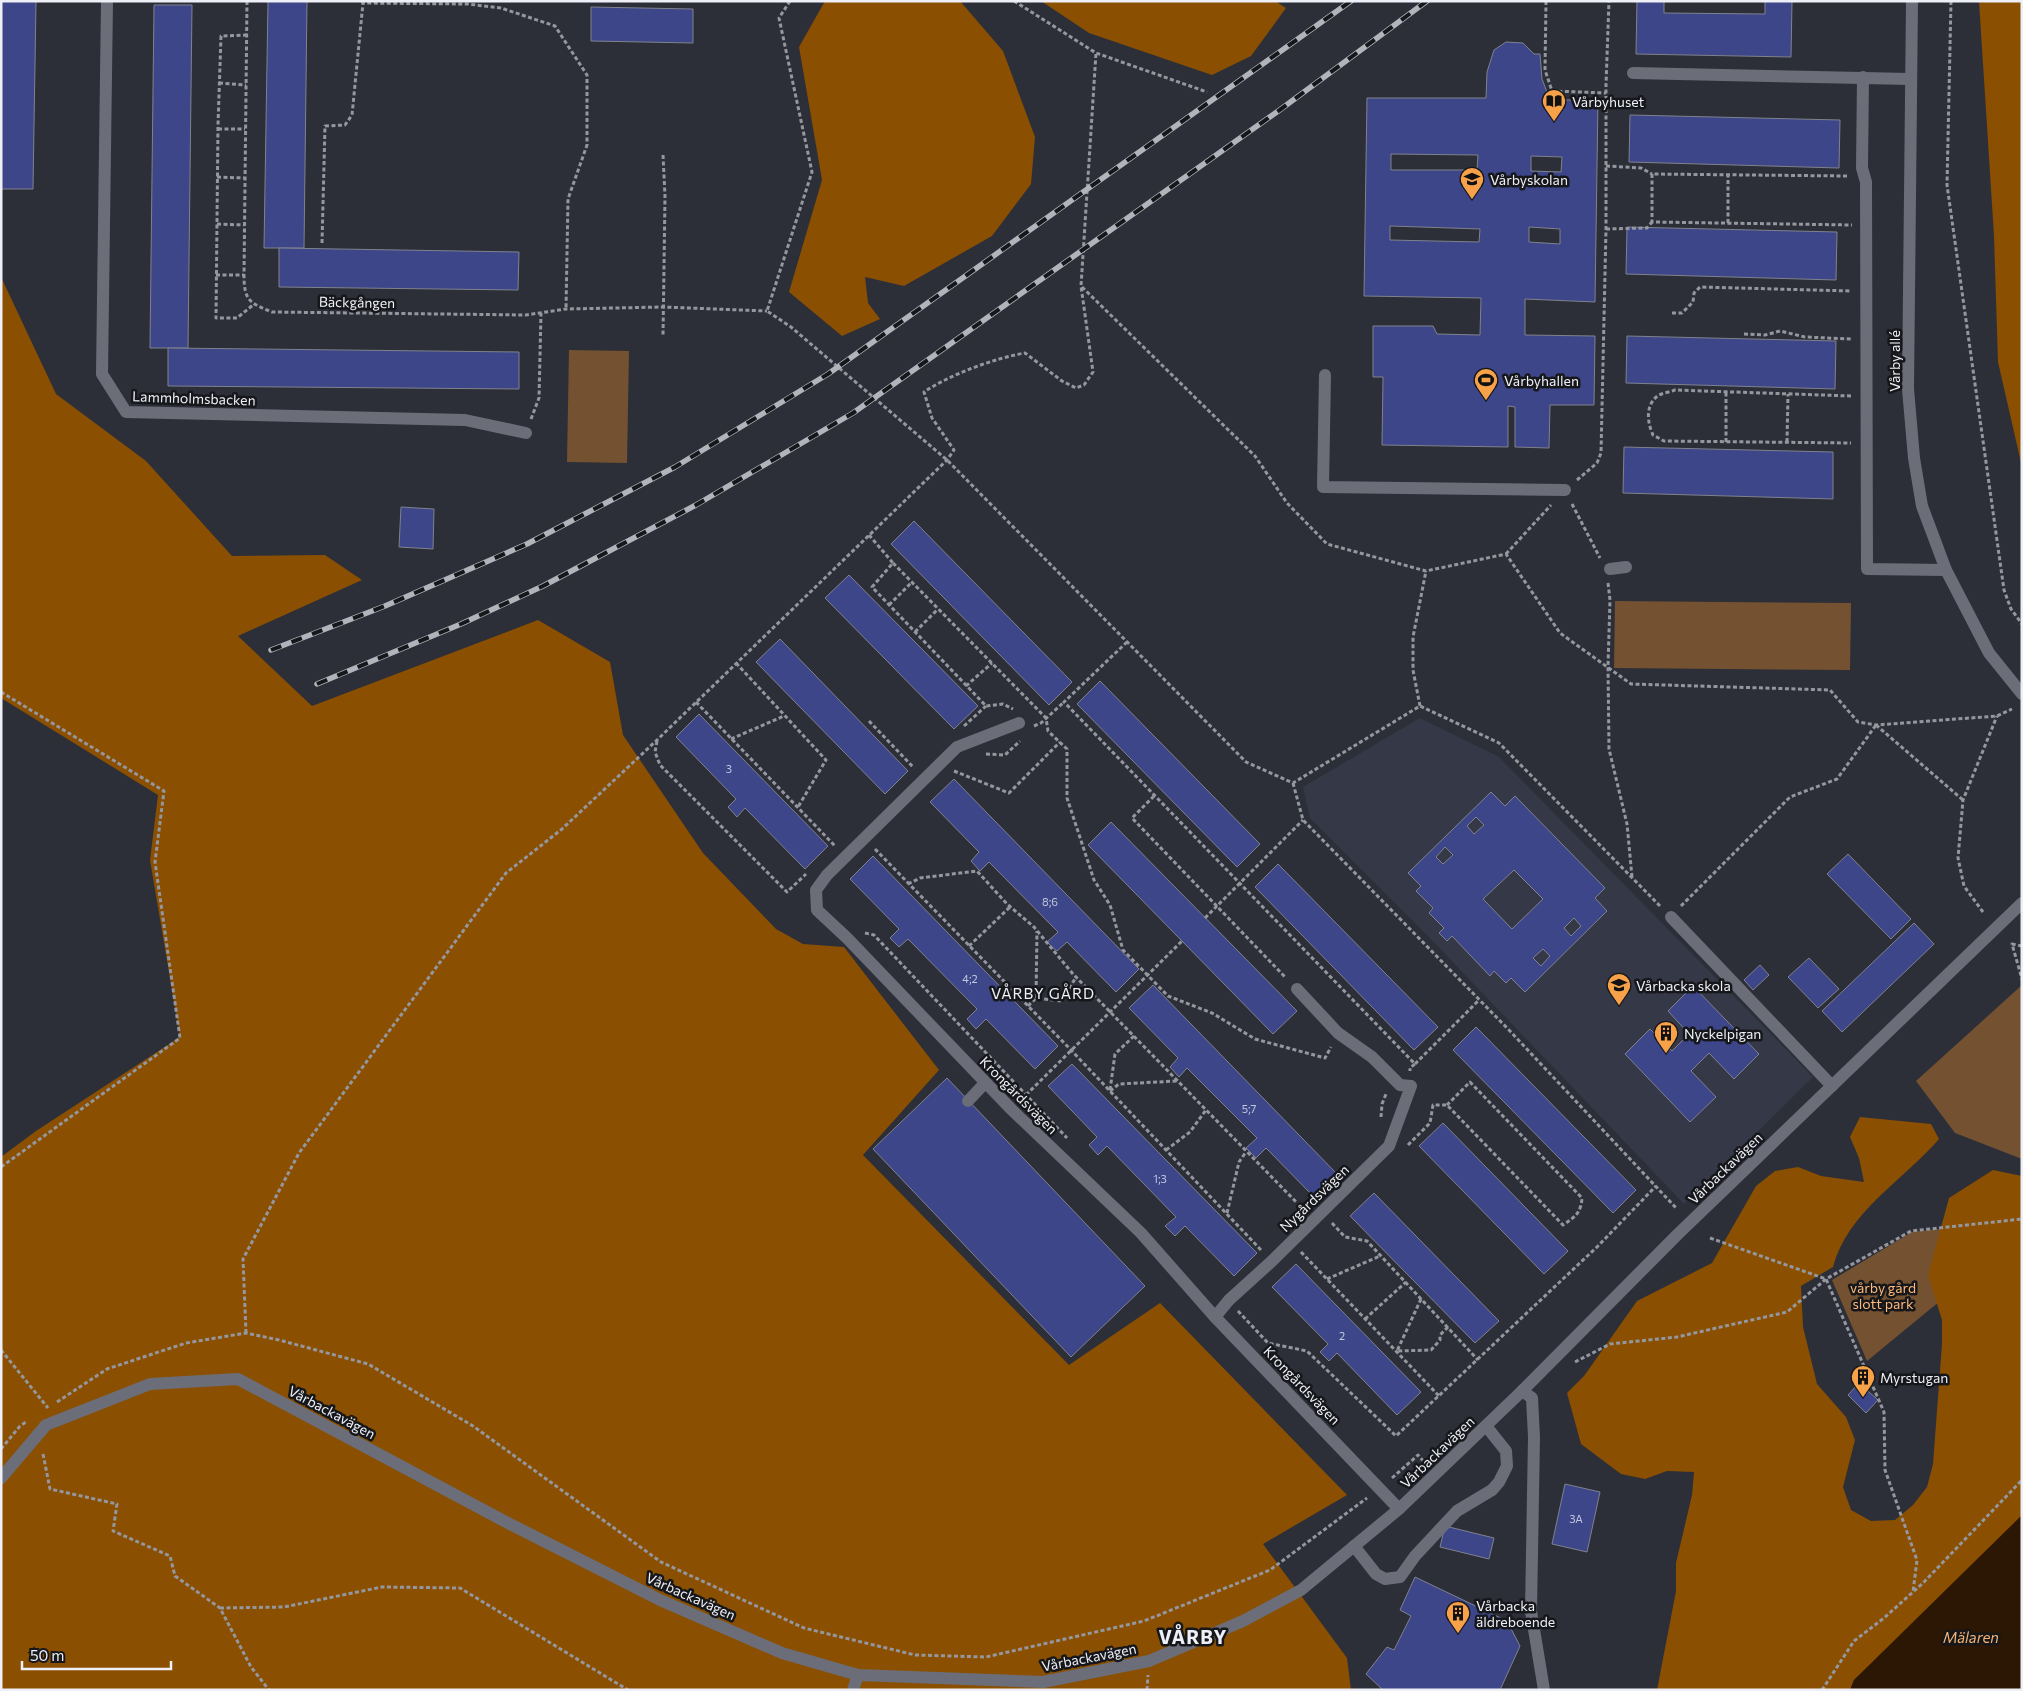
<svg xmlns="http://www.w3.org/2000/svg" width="2023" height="1691" font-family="Commissioner,sans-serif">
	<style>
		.built { fill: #353847 }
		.green { fill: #745130 }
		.forest { fill: #8a4f00 }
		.water { fill: #2b1704 }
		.building { fill: #3d4689; stroke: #80828d; fill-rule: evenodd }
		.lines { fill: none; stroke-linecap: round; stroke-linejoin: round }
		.path { stroke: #95979f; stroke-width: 3; stroke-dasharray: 4 2.5; stroke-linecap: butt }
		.minor { stroke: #6b6e78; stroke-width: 12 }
		.rail-casing { stroke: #b2b3bb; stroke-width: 5.5 }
		.rail { stroke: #16171b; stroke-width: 4; stroke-dasharray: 11; stroke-linecap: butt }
		.labels { text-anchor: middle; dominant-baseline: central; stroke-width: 5; stroke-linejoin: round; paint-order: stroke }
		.number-label { font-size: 11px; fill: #c2c6dc }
		.poi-label { font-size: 14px; fill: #eff0f7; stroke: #16171b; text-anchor: start }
		.street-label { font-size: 14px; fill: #eff0f7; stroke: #16171b }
		.park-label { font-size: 14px; fill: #fdb979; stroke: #16171b }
		.neighbourhood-label { font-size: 15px; letter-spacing: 1px; fill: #eff0f7; stroke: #16171b }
		.water-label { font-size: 15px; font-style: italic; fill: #f6b372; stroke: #16171b }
		.district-label { font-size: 19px; font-weight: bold; letter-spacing: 1px; fill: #eff0f7; stroke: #16171b }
	</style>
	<rect width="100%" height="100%" fill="#2c2f38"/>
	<polygon class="built" points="1420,718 1499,757 1813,1077 1684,1204 1426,934 1310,818 1303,787"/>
	<g class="green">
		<polygon points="569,350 629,351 627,463 567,462"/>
		<polygon points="1615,601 1851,603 1850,670 1614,668"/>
		<polygon points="2022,985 2022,1159 1955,1133 1916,1081"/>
		<polygon points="2022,1220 1940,1301 1867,1361 1832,1280 1912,1232"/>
	</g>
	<g class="forest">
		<polygon points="825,1 960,1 1003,51 1035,137 1031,184 992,236 904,286 865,277 868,303 880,319 842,336 789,292 822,180 799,47"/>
		<polygon points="1041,1 1275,1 1286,8 1251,56 1212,75 1089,33"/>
		<polygon points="1979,1 2022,1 2022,467 1998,362 1994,236"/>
		<polygon points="1,277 56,394 146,461 232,556 325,555 362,580 238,636 312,706 538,620 610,662 623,735 703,853 776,929 803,944 844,947 939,1070 863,1155 1069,1365 1160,1303 1347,1495 1263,1544 1347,1658 1351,1690 1,1690 1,1157 36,1131 180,1037 150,860 158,795 1,698"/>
		<path d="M1860,1117L1931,1124L1939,1139C1903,1181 1848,1211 1833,1267L1801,1286L1803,1327L1817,1384L1846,1417L1855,1440L1843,1487L1851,1510L1871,1521L1895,1520L1913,1505L1927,1487L1933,1464L1942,1344V1320L1928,1275L1949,1198L1993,1170L2022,1176V1521L1854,1680L1850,1690H1657L1676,1591V1563L1692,1495L1694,1472L1667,1471L1645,1479L1621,1474L1581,1444L1567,1393L1584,1376L1637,1301L1712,1263L1756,1186L1775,1171L1798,1167L1821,1176L1864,1182L1859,1158L1850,1137Z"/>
	</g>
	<polygon class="water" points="2022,1515 2022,1690 1850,1690 1854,1680"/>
	<g class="building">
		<polygon points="1,1 36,1 33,189 1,189"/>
		<polygon points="268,1 307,1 304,248 264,248"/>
		<polygon points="1637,1 1664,1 1664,13 1765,14 1765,1 1792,1 1791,57 1636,54"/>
		<polygon points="154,5 192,5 188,348 150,348"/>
		<polygon points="591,7 693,9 693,43 591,41"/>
		<path d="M1506,42L1523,43L1534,54H1540L1542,79L1550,100H1598L1595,302L1525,299V335L1595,336L1594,405H1550L1549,448L1515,447V407L1508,406V447L1382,445L1383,377H1373V326H1433L1437,334L1480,335L1481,298L1364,296L1367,98H1486L1487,72L1494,50ZM1391,154L1478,155L1477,170H1391ZM1531,156L1562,157L1561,172L1531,171ZM1390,226L1480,229L1479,242L1390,240ZM1529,227L1560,229V244L1529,242Z"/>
		<polygon points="1630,115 1840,120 1839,168 1629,162"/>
		<polygon points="1627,227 1837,232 1836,280 1626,274"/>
		<polygon points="279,248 519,252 518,290 279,287"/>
		<polygon points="1627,336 1836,341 1835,389 1626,383"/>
		<polygon points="168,348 519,352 519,389 168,386"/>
		<polygon points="1624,447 1833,452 1833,499 1623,493"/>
		<polygon points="401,507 434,509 433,549 399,547"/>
		<polygon points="914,521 1072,682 1049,705 891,544"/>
		<polygon points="849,575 978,706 954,729 825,598"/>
		<polygon points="780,639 908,771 885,794 756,662"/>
		<polygon points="1100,681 1260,844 1237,867 1077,704"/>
		<polygon points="699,714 828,846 805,869 745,808 737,817 728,807 736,799 676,737"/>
		<polygon points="954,779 1139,969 1116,992 1067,942 1057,951 1052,947 1047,942 1058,932 989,862 980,871 971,861 979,852 930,802"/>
		<path d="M1491,792L1505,806L1515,796L1605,888L1595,898L1607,911L1525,992L1511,978L1506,983L1494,971L1490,976L1452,936L1447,941L1439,933L1444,928L1429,913L1433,908L1416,891L1421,886L1408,873ZM1476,817L1484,825L1474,834L1467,826ZM1445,847L1453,855L1443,864L1436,857ZM1514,870L1543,899L1512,929L1483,899ZM1574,918L1581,926L1571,936L1564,928ZM1543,949L1550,956L1541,966L1533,958Z"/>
		<polygon points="1111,822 1297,1011 1273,1034 1088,845"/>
		<polygon points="1848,854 1911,919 1891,939 1827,874"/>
		<polygon points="873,856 1058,1046 1035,1069 986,1019 976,1029 967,1019 977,1009 908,939 899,947 890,938 899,929 850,879"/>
		<polygon points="1278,864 1438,1027 1414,1050 1255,887"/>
		<polygon points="1914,923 1934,944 1842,1032 1822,1011"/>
		<polygon points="1809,958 1839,989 1818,1008 1788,977"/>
		<polygon points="1760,965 1769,975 1753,990 1744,980"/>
		<polygon points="1153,985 1338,1175 1315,1198 1266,1148 1256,1158 1246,1148 1257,1138 1187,1068 1179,1077 1170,1067 1178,1058 1129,1008"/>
		<polygon points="1693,986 1759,1054 1734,1079 1709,1053 1691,1071 1716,1097 1690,1122 1625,1054 1650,1029 1672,1051 1689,1034 1668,1011"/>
		<polygon points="1476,1027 1636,1190 1613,1213 1453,1050"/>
		<polygon points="1072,1064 1257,1253 1234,1276 1185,1226 1175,1236 1165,1226 1176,1217 1107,1146 1098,1155 1089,1145 1097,1137 1048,1086"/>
		<polygon points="947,1078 1145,1286 1071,1357 873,1149"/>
		<polygon points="1443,1123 1568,1251 1544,1274 1419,1146"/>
		<polygon points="1374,1193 1499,1321 1475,1343 1350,1216"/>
		<polygon points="1296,1264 1421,1392 1397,1415 1337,1353 1329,1361 1320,1352 1328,1344 1272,1287"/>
		<polygon points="1859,1383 1878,1400 1866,1413 1848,1395"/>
		<polygon points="1565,1484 1600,1492 1587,1552 1552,1544"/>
		<polygon points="1445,1526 1494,1538 1489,1559 1440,1547"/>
		<polygon points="1415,1577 1507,1621 1520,1646 1500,1690 1383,1690 1366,1674 1387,1647 1394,1650 1411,1616 1400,1610"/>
	</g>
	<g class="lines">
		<g class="path">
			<path d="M247,1L244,275C244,301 250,303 272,312L526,315L566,309L663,307L767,311"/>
			<polyline points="362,1 363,3 468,4 501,8 555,26 587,75 587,145 568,199 566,309"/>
			<polyline points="790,1 779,18 812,172 767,311 791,327 947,460 1246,762 1293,783 1420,706 1499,743 1661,907"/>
			<polyline points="1014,1 1096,53 1207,92"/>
			<polyline points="1546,1 1545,70 1552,91 1606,93"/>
			<polyline points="1951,1 1947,185 2004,590 2011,609 2022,624"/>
			<polyline points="247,35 221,36 218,125 216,318 237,318 253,305"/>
			<polyline points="219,83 246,85"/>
			<polyline points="218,129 245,129"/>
			<polyline points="663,155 665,196 663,336"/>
			<polyline points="1606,166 1641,168 1652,174"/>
			<polyline points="1847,176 1652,174 1652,222 1852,225"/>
			<polyline points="217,177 244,178"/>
			<polyline points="1728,223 1728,175"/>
			<polyline points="217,224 244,225"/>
			<polyline points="1606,229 1647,228 1652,222"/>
			<polyline points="322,243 325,126 345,125 352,115 363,3"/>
			<polyline points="216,275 244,275"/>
			<polyline points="1082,287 1255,456 1287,503 1327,544 1426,571 1506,554 1560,633 1631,684 1830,690 1858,722 1876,725 1997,716 2012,709"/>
			<polyline points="1672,313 1682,313 1693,302 1694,293 1700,287 1851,291"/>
			<polyline points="1744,334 1765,335 1780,331 1805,337 1851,339"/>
			<path d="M1851,396L1675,390C1670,392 1663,393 1659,395C1645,404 1647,422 1653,435L1664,441L1851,443"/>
			<polyline points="531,419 539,398 541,313"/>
			<polyline points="1726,442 1726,392"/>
			<polyline points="1787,442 1788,394"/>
			<polyline points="1577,480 1597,463 1601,453 1606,229 1606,85 1609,1"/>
			<polyline points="1572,504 1600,558"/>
			<polyline points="869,535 893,563 872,587 986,706 1003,704 1013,709"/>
			<polyline points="1506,554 1551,505"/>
			<polyline points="893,563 1046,718 1048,731 1067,749 1067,798 1094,880 1110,905 1123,950 1168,996 1212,1013 1255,1039 1325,1058 1331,1047"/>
			<polyline points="1608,583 1610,600 1608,666 1609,749 1627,824 1632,877"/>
			<polyline points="889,605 912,582"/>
			<polyline points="915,632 938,609"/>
			<polyline points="1127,642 1064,702 1415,1064 1410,1068 1410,1071"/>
			<polyline points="736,663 826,760 798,807"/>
			<polyline points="966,686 992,663"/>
			<polyline points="1,692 164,791 155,862 180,1038 1,1167"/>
			<polyline points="696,702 835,846"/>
			<polyline points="1420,706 1413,670 1413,637 1426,571"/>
			<polyline points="869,721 914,768"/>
			<polyline points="1876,725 1963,800"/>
			<polyline points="964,726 986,706"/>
			<polyline points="1034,726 1041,723 1064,702"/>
			<polyline points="731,739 784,716"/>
			<polyline points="657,741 655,752 660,765 787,892 806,874"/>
			<polyline points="986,754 1005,755 1020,741"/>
			<polyline points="954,771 1009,793 1060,742"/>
			<polyline points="1293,783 1303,820 1509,1030 1677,1209"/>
			<polyline points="1154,796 1132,818 1286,978"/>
			<polyline points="875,849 1071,1050 1261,1250"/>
			<polyline points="908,884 920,878 977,871 1007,904 1034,927 1073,974 1304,1210"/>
			<polyline points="1681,906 1790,797 1837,779 1876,725"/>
			<polyline points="1983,912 1964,886 1958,858 1963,800 1997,716"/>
			<polyline points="1205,918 1303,820"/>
			<polyline points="865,933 874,935 1067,1138"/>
			<polyline points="969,946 1010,907"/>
			<polyline points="2022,946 2012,944 2022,979"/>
			<polyline points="1036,998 1037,931"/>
			<polyline points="1028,1006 1036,998 1062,1001 1076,977"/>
			<polyline points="1415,1064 1479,1000"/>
			<polyline points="1110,1090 1115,1054 1134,1036"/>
			<polyline points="1110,1091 1119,1084 1177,1081"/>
			<polyline points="1026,1095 1182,941"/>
			<polyline points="1381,1117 1382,1104 1386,1094"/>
			<path d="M1408,1145L1430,1123L1433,1105H1447L1563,1225C1575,1217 1581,1213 1582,1198L1470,1082L1447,1105"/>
			<polyline points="1166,1150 1190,1132 1206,1110"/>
			<polyline points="1227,1213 1239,1162 1246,1152"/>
			<polyline points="1332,1223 1345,1237 1367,1241 1478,1360"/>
			<polyline points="1710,1238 1826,1279 1884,1412 1885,1470 1917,1560 1913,1592"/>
			<polyline points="1301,1252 1439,1396"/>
			<polyline points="1327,1279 1380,1256"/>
			<polyline points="1421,1299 1397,1351 1431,1350 1440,1340 1440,1335 1448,1327"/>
			<polyline points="1238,1311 1268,1343 1307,1351 1396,1436 1598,1246 1656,1186"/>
			<polyline points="1365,1319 1406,1282"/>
			<path d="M246,1333L243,1259L299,1153L506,873L562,829L657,740L947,460L954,450L932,418L924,392C949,375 995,358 1025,353L1062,381L1076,388L1084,385L1093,372L1081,286L1096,53"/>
			<polyline points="1,1350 48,1408"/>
			<polyline points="1575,1362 1610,1344 1677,1337 1787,1312 1826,1279 1911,1231 2022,1219"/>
			<polyline points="57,1402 107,1369 186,1343 246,1333 279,1340 368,1364 473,1426 661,1562 804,1628 915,1655 986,1657 1144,1621 1270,1570 1367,1498"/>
			<polyline points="1,1449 20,1426 26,1422"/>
			<polyline points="43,1454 50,1489 117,1504 113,1531 170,1556 175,1576 220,1608 251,1667 269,1690"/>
			<polyline points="1392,1478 1418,1455 1426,1464"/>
			<polyline points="220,1608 284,1607 382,1587 460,1588 628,1690"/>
			<polyline points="1147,1690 1148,1675"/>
			<polyline points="1822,1690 1854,1641 1884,1618 1923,1583 2022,1480"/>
		</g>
		<g class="minor">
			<polyline points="107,1 102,374 126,412 465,420 526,433"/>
			<polyline points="1912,1 1908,389 1914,458 1922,506 1946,570 1989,653 2022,694"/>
			<polyline points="1633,73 1910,79"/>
			<polyline points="1863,77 1862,168 1866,182 1867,569 1946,570"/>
			<polyline points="1325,375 1323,487 1565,490"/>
			<polyline points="1610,569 1626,567"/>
			<polyline points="1019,723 957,747 827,875 816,890 817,910 847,938 1012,1110 1141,1233 1215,1317 1399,1509"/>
			<polyline points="1671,917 1832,1086"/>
			<polyline points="968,1101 985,1083"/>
			<polyline points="1215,1317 1229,1300 1272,1261 1389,1146 1411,1086 1400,1085 1372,1057 1338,1033 1297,989"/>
			<polyline points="1522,1391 1532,1398 1534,1437 1531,1611 1544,1690"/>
			<polyline points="1,1478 46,1425 150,1384 238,1379 506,1522 660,1600 782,1653 858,1675 1043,1682 1149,1661 1243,1621 1301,1590 1399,1509 1522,1391 1678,1234 2022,903"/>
			<polyline points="1354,1546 1376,1574 1385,1579 1400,1577 1415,1556 1457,1511 1492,1490 1499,1482 1507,1466 1506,1451 1486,1426"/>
			<polyline points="853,1690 858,1675"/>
		</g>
		<g class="rail-casing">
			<g id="rail">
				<polyline points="271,650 385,606 527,544 675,467 828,374 1351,1"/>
				<polyline points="317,684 461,624 543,586 696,505 853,413 1281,109 1427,1"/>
			</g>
		</g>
		<use href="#rail" class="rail"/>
	</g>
	<defs>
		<g id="library-pin" transform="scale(1.25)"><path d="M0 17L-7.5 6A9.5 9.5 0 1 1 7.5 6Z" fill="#f7a149" stroke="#16171b"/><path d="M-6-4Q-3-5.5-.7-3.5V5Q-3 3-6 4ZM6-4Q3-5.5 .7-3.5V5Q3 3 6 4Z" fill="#111"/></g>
		<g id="school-pin" transform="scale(1.25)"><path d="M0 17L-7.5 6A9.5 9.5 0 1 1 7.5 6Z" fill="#f7a149" stroke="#16171b"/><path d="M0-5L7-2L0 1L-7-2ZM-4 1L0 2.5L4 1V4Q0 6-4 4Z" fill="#111"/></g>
		<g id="stadium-pin" transform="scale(1.25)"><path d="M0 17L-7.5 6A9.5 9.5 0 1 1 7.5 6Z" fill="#f7a149" stroke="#16171b"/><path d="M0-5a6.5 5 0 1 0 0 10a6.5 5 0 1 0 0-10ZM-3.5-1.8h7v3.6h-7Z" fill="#111"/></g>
		<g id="building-pin" transform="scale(1.25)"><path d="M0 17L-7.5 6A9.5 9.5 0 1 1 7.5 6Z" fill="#f7a149" stroke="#16171b"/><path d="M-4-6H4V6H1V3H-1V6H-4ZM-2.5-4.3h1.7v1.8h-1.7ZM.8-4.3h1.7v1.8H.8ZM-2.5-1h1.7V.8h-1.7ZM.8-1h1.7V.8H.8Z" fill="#111"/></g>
	</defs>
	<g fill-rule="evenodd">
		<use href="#library-pin" x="1554" y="101"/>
		<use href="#school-pin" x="1472" y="179"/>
		<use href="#stadium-pin" x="1486" y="380"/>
		<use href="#school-pin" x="1619" y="985"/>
		<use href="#building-pin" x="1666" y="1033"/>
		<use href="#building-pin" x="1863" y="1377"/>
		<use href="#building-pin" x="1458" y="1613"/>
	</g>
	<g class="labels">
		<g class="number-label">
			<text x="729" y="768">3</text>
			<text x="1050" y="901">8;6</text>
			<text x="970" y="978">4;2</text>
			<text x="1249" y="1108">5;7</text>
			<text x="1160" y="1178">1;3</text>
			<text x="1342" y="1335">2</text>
			<text x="1576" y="1518">3A</text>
		</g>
		<g class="poi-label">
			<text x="1572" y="101">Vårbyhuset</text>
			<text x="1490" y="179">Vårbyskolan</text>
			<text x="1504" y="380">Vårbyhallen</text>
			<text x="1636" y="985">Vårbacka skola</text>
			<text x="1684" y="1033">Nyckelpigan</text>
			<text x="1880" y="1377">Myrstugan</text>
			<text x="1476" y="1605">Vårbacka<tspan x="1476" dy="16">äldreboende</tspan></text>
		</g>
		<g class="street-label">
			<text transform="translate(357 302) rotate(1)">Bäckgången</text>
			<text transform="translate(1894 361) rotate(-90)">Vårby allé</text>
			<text transform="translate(194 398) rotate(2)">Lammholmsbacken</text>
			<text transform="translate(1019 1095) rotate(45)">Krongårdsvägen</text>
			<text transform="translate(1725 1168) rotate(-44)">Vårbackavägen</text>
			<text transform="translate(1314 1198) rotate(-44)">Nygårdsvägen</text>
			<text transform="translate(1302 1385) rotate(46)">Krongårdsvägen</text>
			<text transform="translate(332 1412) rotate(28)">Vårbackavägen</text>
			<text transform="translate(1437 1452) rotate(-44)">Vårbackavägen</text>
			<text transform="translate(691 1596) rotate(24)">Vårbackavägen</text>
			<text transform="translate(1089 1657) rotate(-11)">Vårbackavägen</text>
		</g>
		<g class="park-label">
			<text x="1883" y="1287">vårby gård<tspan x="1883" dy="16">slott park</tspan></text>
		</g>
		<g class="neighbourhood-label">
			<text x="1043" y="993">VÅRBY GÅRD</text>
		</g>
		<g class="water-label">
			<text x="1971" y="1637">Mälaren</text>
		</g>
		<g class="district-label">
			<text x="1193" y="1636">VÅRBY</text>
		</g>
	</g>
	<rect width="2023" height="1691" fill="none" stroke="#eff0f7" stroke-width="5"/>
	<path d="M22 1661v8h149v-8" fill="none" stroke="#eff0f7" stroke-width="2.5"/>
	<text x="30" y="1661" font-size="15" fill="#eff0f7" stroke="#16171b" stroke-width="4" paint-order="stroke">50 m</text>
</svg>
